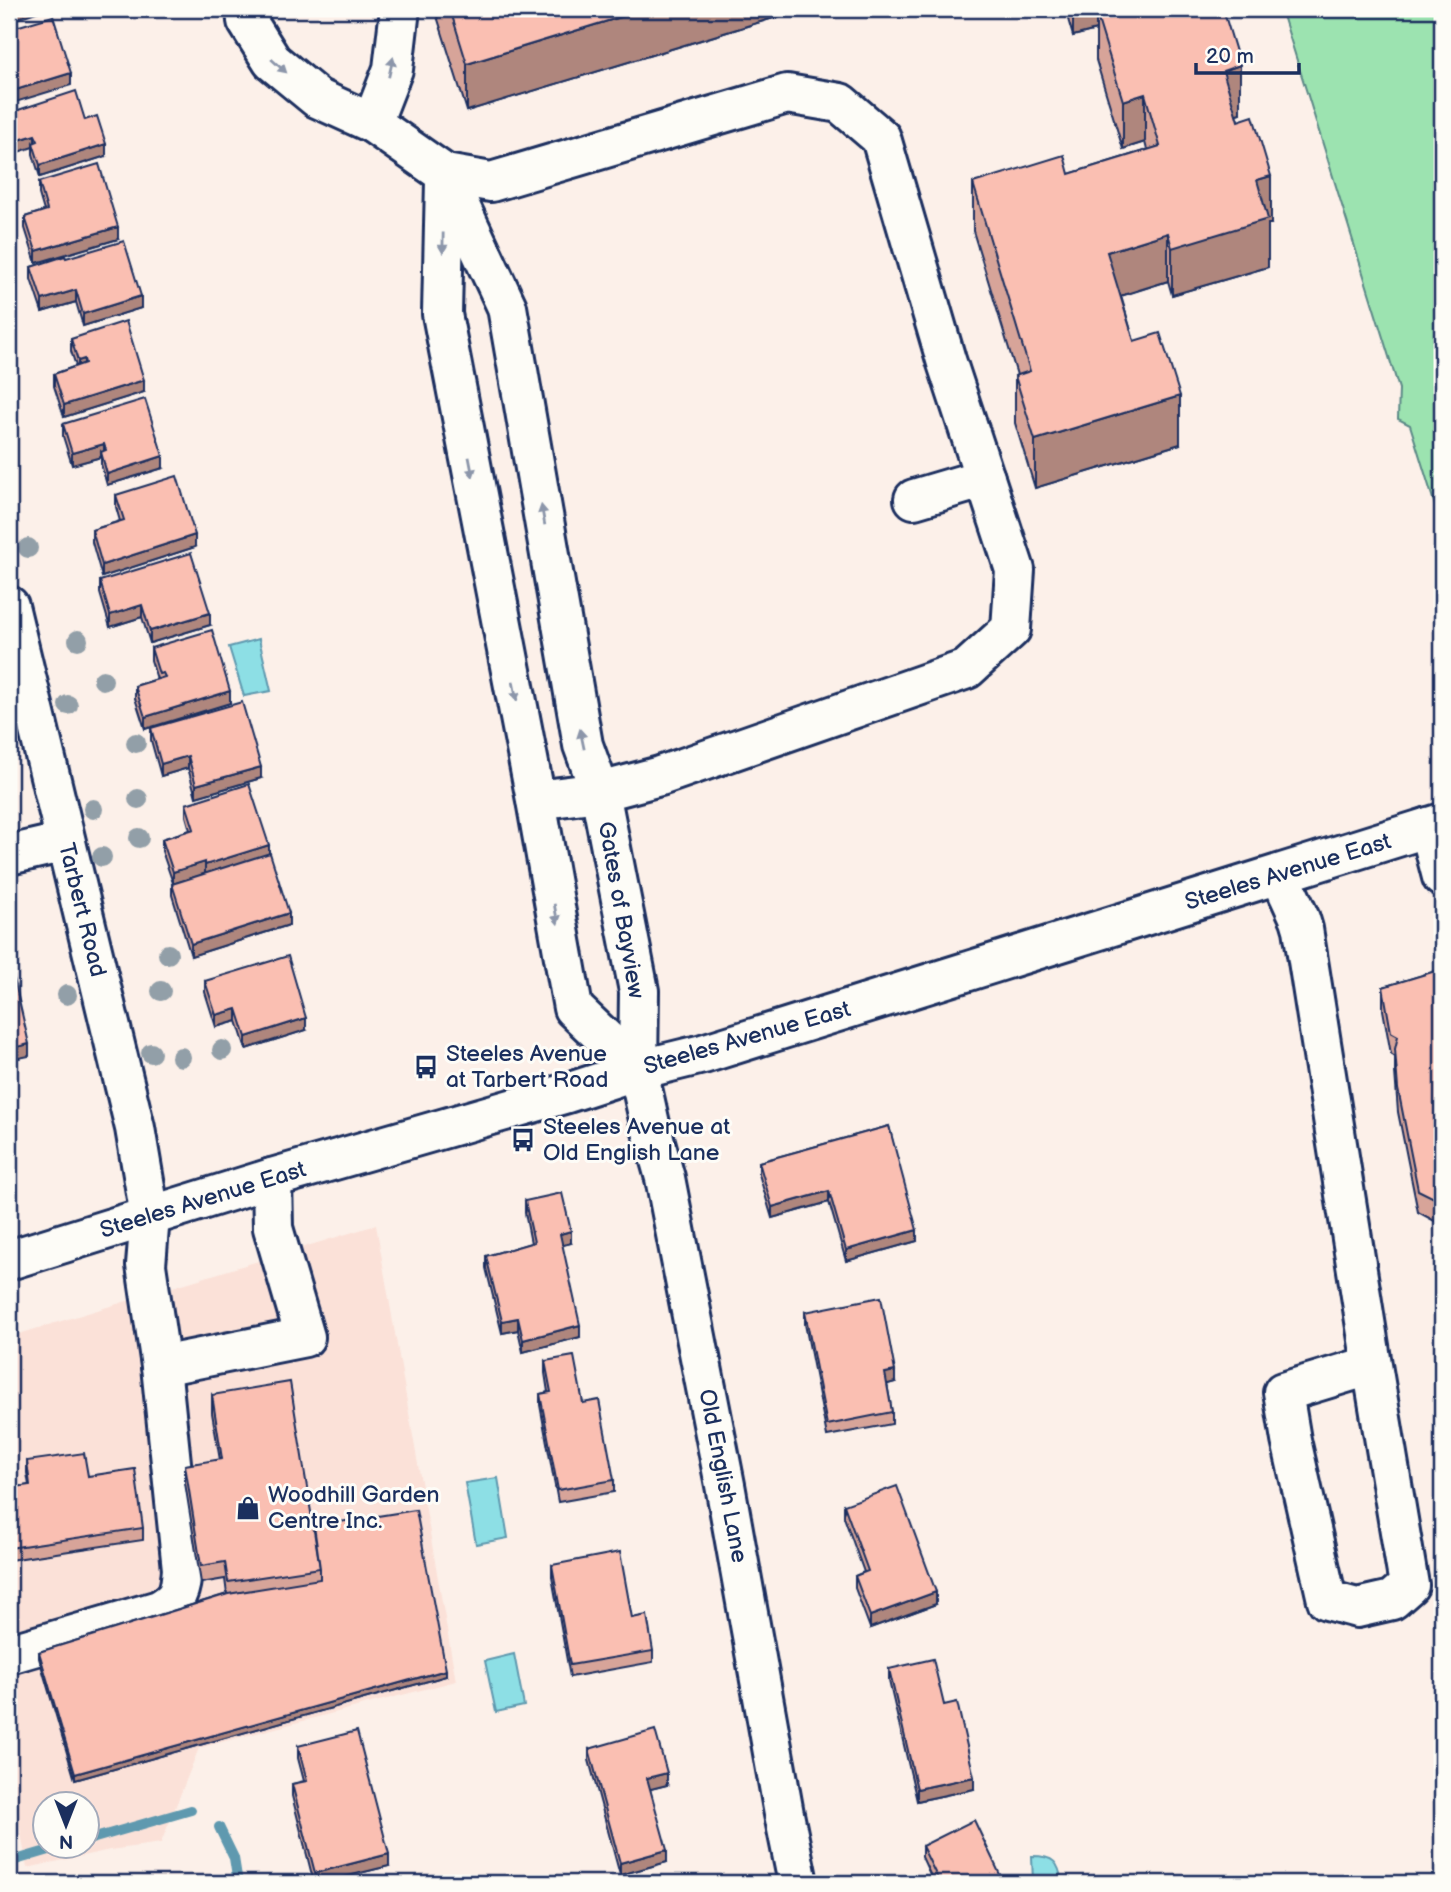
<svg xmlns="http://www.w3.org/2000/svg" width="1451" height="1892" font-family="'Balsamiq Sans',sans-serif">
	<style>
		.built { fill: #fbe1d8; fill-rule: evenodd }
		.green { fill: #9ce3b0; stroke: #5c8987; stroke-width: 2 }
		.water { fill: #8ddfe5; stroke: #5f99af; stroke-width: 2 }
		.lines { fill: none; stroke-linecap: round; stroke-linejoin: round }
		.stream { stroke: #5f99af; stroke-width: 10 }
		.minor-casing { stroke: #1b2f5e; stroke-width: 44 }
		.major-casing { stroke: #1b2f5e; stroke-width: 44 }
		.minor { stroke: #fdfcf7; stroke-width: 38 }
		.major { stroke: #fdfcf7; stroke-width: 38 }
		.tree { fill: #929fa8 }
		.wall { fill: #d7a499; stroke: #1b2f5e; stroke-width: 2 }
		.shaded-wall { fill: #af867d; stroke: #1b2f5e; stroke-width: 2 }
		.building { fill: #fabfb2; stroke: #1b2f5e; stroke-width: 2 }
		.oneway { fill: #8c96aa }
		.labels { text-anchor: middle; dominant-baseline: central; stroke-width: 6; stroke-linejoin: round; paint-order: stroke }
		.street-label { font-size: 23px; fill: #1b2f5e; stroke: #fdfcf7 }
		.poi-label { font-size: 23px; fill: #1b2f5e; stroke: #fdfcf7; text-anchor: start }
	</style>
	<rect width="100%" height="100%" fill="#fcf0e9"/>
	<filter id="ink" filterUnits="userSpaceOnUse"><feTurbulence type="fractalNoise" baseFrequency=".0143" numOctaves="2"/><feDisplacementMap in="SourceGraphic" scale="14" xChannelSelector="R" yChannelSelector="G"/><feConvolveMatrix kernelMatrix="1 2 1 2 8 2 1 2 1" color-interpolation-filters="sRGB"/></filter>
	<g filter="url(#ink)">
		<path class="built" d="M376,1225L456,1681L199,1748L161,1843L110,1850L27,1868L9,1763V1337ZM46,1804H88V1846H46Z"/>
		<polygon class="green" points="1281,9 1442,9 1442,528 1410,425 1398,419 1399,389"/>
		<g class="water">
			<polygon points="259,639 271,691 244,696 229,647"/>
			<polygon points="498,1478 508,1538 476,1544 465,1483"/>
			<polygon points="514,1654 524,1706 496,1712 485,1661"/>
			<path d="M1032,1856C1054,1856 1059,1862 1062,1883H1033Z"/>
		</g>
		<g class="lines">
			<g class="stream">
				<polyline points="219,1827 234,1858 238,1883"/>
				<polyline points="88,1840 191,1810"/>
				<polyline points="9,1862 63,1846"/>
			</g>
			<g class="minor-casing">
				<g id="minor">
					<polyline points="246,9 247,21 272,61 317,98 372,123 445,174 507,307 583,745 600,792 639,991 638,1070 650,1124 665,1178 725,1485 784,1814 798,1883"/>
					<polyline points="372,123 393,69 400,9"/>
					<polyline points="445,174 491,182 787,94 840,103 881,138 946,360 1015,570 1011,629 967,669 660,776 600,792 536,800"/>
					<polyline points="445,181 442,314 536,800 573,1008 638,1070"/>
					<polyline points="914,499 985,478"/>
					<path d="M9,606L135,1128L150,1216L146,1265L161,1366L182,1569C180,1591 180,1598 159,1610L9,1654"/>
					<polyline points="1429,827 1442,877"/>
					<polyline points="9,855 65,842"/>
					<polyline points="1280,875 1300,919 1303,929 1372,1365 1409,1585 1392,1600 1357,1608 1327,1600 1291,1440 1283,1392 1372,1365"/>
					<polyline points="161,1366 305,1337 273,1228 272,1178"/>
				</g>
			</g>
			<g class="major-casing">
				<polyline id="major" points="9,1260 272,1178 567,1093 638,1070 703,1054 1442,823"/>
			</g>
			<use href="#minor" class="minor"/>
			<use href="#major" class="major"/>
		</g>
		<g class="tree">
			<circle cx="28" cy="548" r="10"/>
			<circle cx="78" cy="640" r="10"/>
			<circle cx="103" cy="680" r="10"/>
			<circle cx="68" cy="705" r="10"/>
			<circle cx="136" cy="743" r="10"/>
			<circle cx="138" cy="799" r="10"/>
			<circle cx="93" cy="809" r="10"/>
			<circle cx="139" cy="838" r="10"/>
			<circle cx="102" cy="857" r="10"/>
			<circle cx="168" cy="954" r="10"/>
			<circle cx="161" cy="991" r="10"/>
			<circle cx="67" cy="995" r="10"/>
			<circle cx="222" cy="1050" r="10"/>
			<circle cx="151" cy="1053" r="10"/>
			<circle cx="181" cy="1057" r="10"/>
		</g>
		<g class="wall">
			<polygon points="436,9 803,9 467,111 436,13"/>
			<polygon points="1065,9 1223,9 1240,113 1236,114 1271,224 1268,224 1268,267 1172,295 1168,281 1121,296 1134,341 1180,444 1035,488 1015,423 1015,376 1017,375 973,231 973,183 1069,174 1147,150 1145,142 1123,149 1096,60 1096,30 1073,36"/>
			<polygon points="9,113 85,120 106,156 40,177 33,154 33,147"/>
			<polygon points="39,182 118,239 36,263 25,228 25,217 44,211 39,194"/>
			<polygon points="66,258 141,308 83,326 76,302 42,312 31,279 31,267"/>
			<polygon points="71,339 144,392 64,417 54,386 54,374 76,366 71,351"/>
			<polygon points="63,424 163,468 107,485 101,464 101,457 72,465 63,436"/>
			<polygon points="116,495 195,547 102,577 92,542 92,530 120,521 116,507"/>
			<polygon points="100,581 210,625 150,643 142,617 110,627 100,593"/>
			<polygon points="151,648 230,703 145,729 135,698 135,686 157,679 151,660"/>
			<polygon points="151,728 261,778 196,797 188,768 161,776 151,740"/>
			<polygon points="186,804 269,854 289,925 191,956 172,895 172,884 173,883 162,851 162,839 190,830 186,816"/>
			<polygon points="1442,969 1442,1225 1418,1212 1398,1112 1395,1072 1395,1057 1391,1054 1383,1010 1383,987"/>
			<polygon points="205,981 306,1030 246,1049 237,1021 216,1027 205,992"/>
			<polygon points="889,1126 917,1241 846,1261 829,1202 772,1218 759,1174 759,1162"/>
			<polygon points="525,1201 571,1243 562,1245 580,1337 523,1352 518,1330 502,1333 486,1268 486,1256 531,1243 525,1213"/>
			<polygon points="805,1312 895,1382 887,1384 892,1412 892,1424 827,1436 805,1324"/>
			<polygon points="545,1361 583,1403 614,1480 614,1492 558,1502 540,1405 540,1394 548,1392 545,1373"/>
			<polygon points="212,1395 314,1526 446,1676 75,1780 39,1658 39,1652 227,1594 225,1579 201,1583 185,1483 185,1465 220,1460 212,1413"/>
			<polygon points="27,1461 88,1476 143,1528 143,1540 9,1560 9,1488 29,1485 27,1473"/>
			<polygon points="844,1505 936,1604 870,1628 855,1588 855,1576 864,1572 844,1517"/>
			<polygon points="552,1565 632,1618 653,1651 653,1662 570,1677 552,1577"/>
			<polygon points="889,1669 944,1705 974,1789 917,1801 889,1681"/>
			<polygon points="298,1746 389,1866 319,1883 314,1883 292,1796 292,1784 304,1781 298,1758"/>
			<polygon points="589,1749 667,1785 650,1789 667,1862 620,1875 589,1760"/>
			<polygon points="922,1846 1004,1883 934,1883 922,1857"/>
		</g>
		<g class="shaded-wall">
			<polygon points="9,9 45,9 9,21"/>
			<polygon points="647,9 803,9 467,111 467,64"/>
			<polygon points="1073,9 1103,9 1103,28 1096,13 1096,30 1073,36"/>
			<polygon points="1240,65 1240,113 1223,118 1223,71"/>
			<polygon points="71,73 71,85 9,104 9,92"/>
			<polygon points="1145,94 1145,142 1123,149 1123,101"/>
			<polygon points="35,135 35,146 33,143 33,147 9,155 9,143"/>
			<polygon points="106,144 106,156 40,177 40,165"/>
			<polygon points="1271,176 1271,224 1268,224 1268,267 1172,295 1172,248 1257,180"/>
			<polygon points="118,227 118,239 36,263 36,251"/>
			<polygon points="1168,233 1168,281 1107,300 1107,252"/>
			<polygon points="76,290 76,302 42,312 42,300"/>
			<polygon points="141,296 141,308 83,326 83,314"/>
			<polygon points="84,359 84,371 78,373 78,361"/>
			<polygon points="144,380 144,392 64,417 64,405"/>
			<polygon points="1180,396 1180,444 1035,488 1035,440"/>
			<polygon points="104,444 104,456 101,452 101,457 72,465 72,453"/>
			<polygon points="163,456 163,468 107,485 107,474"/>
			<polygon points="195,535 195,547 102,577 102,565"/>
			<polygon points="142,605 142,617 110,627 110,615"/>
			<polygon points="210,613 210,625 150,643 150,631"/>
			<polygon points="230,691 230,703 145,729 145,717"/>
			<polygon points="188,756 188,768 161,776 161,764"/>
			<polygon points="261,767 261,778 196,797 196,785"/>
			<polygon points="269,845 269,857 205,877 205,865"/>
			<polygon points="205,862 205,874 173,884 173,872"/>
			<polygon points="289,913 289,925 191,956 191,944"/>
			<polygon points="237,1009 237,1021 216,1027 216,1015"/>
			<polygon points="306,1018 306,1030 246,1049 246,1037"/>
			<polygon points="29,1044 29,1056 9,1060 9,1049"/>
			<polygon points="829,1191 829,1202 772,1218 772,1207"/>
			<polygon points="917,1230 917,1241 846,1261 846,1250"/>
			<polygon points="571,1231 571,1243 560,1246 560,1234"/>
			<polygon points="518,1318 518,1330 502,1333 502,1321"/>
			<polygon points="580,1325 580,1337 523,1352 523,1340"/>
			<polygon points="895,1371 895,1382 885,1385 885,1373"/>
			<polygon points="936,1592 936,1604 870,1628 870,1616"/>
			<polygon points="446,1670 446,1676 75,1780 75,1774"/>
			<polygon points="667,1773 667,1785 647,1790 647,1778"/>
			<polygon points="974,1777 974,1789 917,1801 917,1789"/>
			<polygon points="667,1850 667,1862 620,1875 620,1863"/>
			<polygon points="389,1854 389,1866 319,1883 315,1883 315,1873"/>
		</g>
		<g class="building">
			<polygon points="450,9 647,9 467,64"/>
			<polygon points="1109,9 1223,9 1240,65 1223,71 1238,121 1253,116 1271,176 1257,180 1268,219 1172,248 1168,233 1107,252 1134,341 1160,333 1180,396 1035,440 1015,376 1030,371 973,183 1064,155 1069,174 1160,146 1145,94 1123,101 1096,13"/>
			<polygon points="53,16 71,73 9,92 9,60 12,59 10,54 9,54 9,29"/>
			<polygon points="76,91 85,120 97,116 106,144 40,165 33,143 38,141 35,135 9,143 9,113"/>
			<polygon points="99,164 118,227 36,251 25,217 47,210 39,182"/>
			<polygon points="124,241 141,296 83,314 76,290 42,300 31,267 65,256 66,258"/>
			<polygon points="126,321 144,380 64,405 54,374 85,363 84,359 78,361 71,339"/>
			<polygon points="145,399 163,456 107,474 101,452 106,450 104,444 72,453 63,424"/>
			<polygon points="177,476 195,535 102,565 92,530 124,520 116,495"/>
			<polygon points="191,553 210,613 150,631 142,605 110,615 100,581"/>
			<polygon points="212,630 230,691 145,717 135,686 165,677 163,673 159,674 151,648"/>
			<polygon points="242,702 261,767 196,785 188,756 161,764 151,728"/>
			<polygon points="249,784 269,845 205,865 205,862 173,872 162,839 194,829 186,804"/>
			<polygon points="270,853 289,913 191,944 172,884"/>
			<polygon points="288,956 306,1018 246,1037 237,1009 216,1015 205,981"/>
			<polygon points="9,957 29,1044 9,1049"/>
			<polygon points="1442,969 1442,1202 1418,1190 1398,1089 1395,1049 1398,1036 1391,1032 1383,987"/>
			<polygon points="889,1126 917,1230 846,1250 829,1191 772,1207 759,1162"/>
			<polygon points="562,1193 571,1231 560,1234 580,1325 523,1340 518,1318 502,1321 486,1256 534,1242 525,1201"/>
			<polygon points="881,1297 895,1371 885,1373 892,1412 827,1425 805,1312"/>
			<polygon points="574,1356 583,1403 599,1400 614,1480 558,1490 540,1394 551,1392 545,1361"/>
			<polygon points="290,1382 320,1568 228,1582 225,1562 201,1566 185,1465 222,1459 212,1395"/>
			<polygon points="84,1453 88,1476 135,1469 143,1528 9,1548 9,1488 30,1485 27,1461"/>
			<polygon points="897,1486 936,1592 870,1616 855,1576 868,1571 844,1505"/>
			<polygon points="416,1510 446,1670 75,1774 39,1652 228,1594 320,1579 320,1568 314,1526"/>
			<polygon points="620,1552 632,1618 647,1615 653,1651 570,1665 552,1565"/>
			<polygon points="933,1659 944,1705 957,1702 974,1777 917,1789 889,1669"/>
			<polygon points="655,1730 667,1773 647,1778 667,1850 620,1863 589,1749"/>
			<polygon points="357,1731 389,1854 315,1873 292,1784 307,1781 298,1746"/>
			<polygon points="974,1820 1004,1883 940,1883 922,1846"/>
		</g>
		<defs><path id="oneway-solid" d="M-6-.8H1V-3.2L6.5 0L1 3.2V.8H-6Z" transform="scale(1.75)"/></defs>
		<g class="oneway">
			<use href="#oneway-solid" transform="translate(279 66) rotate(42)"/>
			<use href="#oneway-solid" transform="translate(391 67) rotate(-77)"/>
			<use href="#oneway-solid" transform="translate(443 243) rotate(91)"/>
			<use href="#oneway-solid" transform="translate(471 467) rotate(79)"/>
			<use href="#oneway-solid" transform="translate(543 515) rotate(-100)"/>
			<use href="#oneway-solid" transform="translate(515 691) rotate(79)"/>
			<use href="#oneway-solid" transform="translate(582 739) rotate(-102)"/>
			<use href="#oneway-solid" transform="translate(556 914) rotate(80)"/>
		</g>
	</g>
	<defs>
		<g id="bus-bare" transform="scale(1.89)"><path d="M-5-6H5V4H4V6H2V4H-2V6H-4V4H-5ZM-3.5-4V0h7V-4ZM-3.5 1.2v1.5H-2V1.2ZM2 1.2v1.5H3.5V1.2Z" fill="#1b2f5e" stroke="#fdfcf7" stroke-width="2.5" paint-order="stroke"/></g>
		<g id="shop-bare" transform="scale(1.89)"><path d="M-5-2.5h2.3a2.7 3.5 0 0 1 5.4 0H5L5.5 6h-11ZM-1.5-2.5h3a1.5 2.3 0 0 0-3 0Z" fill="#1b2f5e" stroke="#fdfcf7" stroke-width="2.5" paint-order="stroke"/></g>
	</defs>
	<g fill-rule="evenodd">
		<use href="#bus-bare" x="426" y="1067"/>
		<use href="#bus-bare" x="523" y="1140"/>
		<use href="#shop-bare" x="248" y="1508"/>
	</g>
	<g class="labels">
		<g class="street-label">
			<text transform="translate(1288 872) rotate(-17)">Steeles Avenue East</text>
			<text transform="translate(82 910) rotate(76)">Tarbert Road</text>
			<text transform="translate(621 910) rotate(80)">Gates of Bayview</text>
			<text transform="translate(747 1038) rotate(-16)">Steeles Avenue East</text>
			<text transform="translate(203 1200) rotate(-17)">Steeles Avenue East</text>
			<text transform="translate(723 1476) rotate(79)">Old English Lane</text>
		</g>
		<g class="poi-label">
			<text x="446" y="1054">Steeles Avenue<tspan x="446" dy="26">at Tarbert Road</tspan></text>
			<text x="543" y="1127">Steeles Avenue at<tspan x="543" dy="26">Old English Lane</tspan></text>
			<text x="268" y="1495">Woodhill Garden<tspan x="268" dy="26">Centre Inc.</tspan></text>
		</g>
	</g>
	<rect width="1451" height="1892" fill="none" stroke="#fdfcf7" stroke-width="35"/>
	<rect x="18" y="18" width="1416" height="1857" fill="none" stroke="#1b2f5e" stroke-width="2.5" filter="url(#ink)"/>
	<g transform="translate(66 1825) rotate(180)"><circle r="33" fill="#fdfcf7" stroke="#a3aaba" stroke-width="2"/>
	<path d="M0-5L12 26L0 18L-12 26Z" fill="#1b2f5e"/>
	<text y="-10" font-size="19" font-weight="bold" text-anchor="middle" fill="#1b2f5e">N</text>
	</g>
	<path d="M1196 63v10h103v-10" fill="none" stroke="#1b2f5e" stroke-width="3.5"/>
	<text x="1206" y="63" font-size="21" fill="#1b2f5e" stroke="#fdfcf7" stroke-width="5" paint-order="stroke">20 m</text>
</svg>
